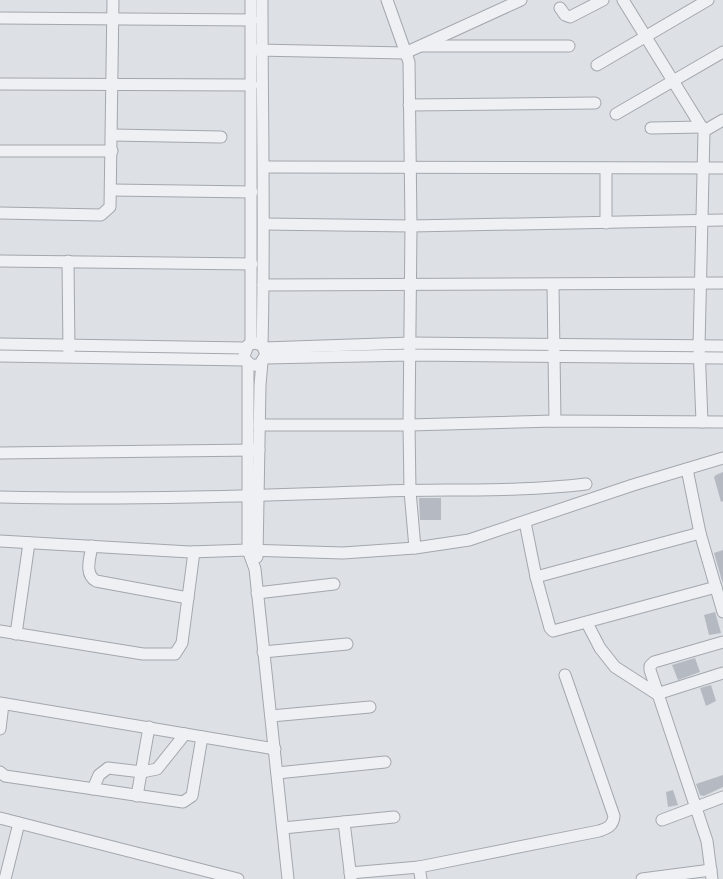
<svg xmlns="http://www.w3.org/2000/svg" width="723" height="879" font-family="'Sofia Sans Condensed',sans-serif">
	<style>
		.building { fill: #b5b9c1 }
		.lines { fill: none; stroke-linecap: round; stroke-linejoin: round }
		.minor-casing { stroke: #a3a7ae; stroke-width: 13 }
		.minor { stroke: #eff0f4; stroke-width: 11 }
	</style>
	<rect width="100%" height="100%" fill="#dde0e5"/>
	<g class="building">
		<polygon points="723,472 723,501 721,502 714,477 716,475"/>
		<polygon points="419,498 441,498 441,520 420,520"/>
		<polygon points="723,550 723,584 714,553"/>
		<polygon points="715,612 721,633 709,635 704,615"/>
		<polygon points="695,658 700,672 678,680 672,665"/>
		<polygon points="711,685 716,701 706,706 700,688"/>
		<polygon points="723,775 723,787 704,796 700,795 696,784"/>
		<polygon points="673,790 678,805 668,807 666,792"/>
	</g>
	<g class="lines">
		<g class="minor-casing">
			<g id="minor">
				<polyline points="387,0 409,62 411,226 409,425 410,491 415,548"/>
				<polyline points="623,0 704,131"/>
				<polyline points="560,8 565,15 570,17 603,0"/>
				<polyline points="0,18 252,20"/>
				<polyline points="423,46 569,46"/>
				<polyline points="256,50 405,53 521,0"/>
				<polyline points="597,65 708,0"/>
				<polyline points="0,84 252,85"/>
				<polyline points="409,105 595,103"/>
				<polyline points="616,114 723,52"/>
				<polyline points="651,128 702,127"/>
				<polyline points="112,135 221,137"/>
				<polyline points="0,151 112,151"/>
				<polyline points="264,167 723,168"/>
				<polyline points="112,190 252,192"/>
				<polyline points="0,213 101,215 110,207 113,0"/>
				<polyline points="606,223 606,168"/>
				<polyline points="264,224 411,226 723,220"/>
				<polyline points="0,261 252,264"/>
				<polyline points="68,261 69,353"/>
				<polyline points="263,285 723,283"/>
				<polyline points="553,285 555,421"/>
				<polyline points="251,343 251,0"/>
				<polyline points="0,344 245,348"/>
				<path d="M262,345L255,343L248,345L244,356C247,364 253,367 260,364L266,354L262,345C265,230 262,115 262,0"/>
				<polyline points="264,348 410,343 723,346"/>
				<polyline points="0,356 245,360"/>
				<polyline points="265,358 410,355 723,358"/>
				<polyline points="248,363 248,550 255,569 288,879"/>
				<polyline points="702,422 699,346 704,131 723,120"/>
				<polyline points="259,425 409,425 555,421 723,422"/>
				<polyline points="0,453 259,450"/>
				<polyline points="687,469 700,533 723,612"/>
				<path d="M0,497C129,500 257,496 386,491C453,489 519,492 586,484"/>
				<polyline points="525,522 536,577 550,628 553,631 716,587"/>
				<polyline points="0,541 190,552 248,550 343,553 415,548 469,540 633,485 723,458"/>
				<path d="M92,546C90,558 84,574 96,581L188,598"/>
				<polyline points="257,557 260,385 262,362"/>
				<polyline points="536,577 700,533"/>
				<polyline points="257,593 334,584"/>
				<polyline points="587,623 600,648 615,667 657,694 723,673"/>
				<polyline points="0,631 143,654 175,654 182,643 194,552"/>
				<polyline points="16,634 29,543"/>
				<polyline points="263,652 347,644"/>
				<polyline points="0,703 275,749"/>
				<polyline points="271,716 370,707"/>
				<polyline points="0,729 3,704"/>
				<polyline points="0,772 5,776 183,802 192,796 202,737"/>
				<polyline points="277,773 385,762"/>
				<polyline points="93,789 99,775 108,768 142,772 157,769 185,734"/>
				<polyline points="137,796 149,727"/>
				<polyline points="0,818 238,879"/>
				<polyline points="662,820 723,797"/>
				<polyline points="344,822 351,879"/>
				<polyline points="283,828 394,817"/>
				<polyline points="350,873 419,867"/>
				<polyline points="5,879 19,823"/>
				<path d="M421,879L419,867L599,831C608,828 613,826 614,816L565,675"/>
				<polyline points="642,879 711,870"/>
				<polyline points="712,879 707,841 650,670 650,666 654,662 723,642"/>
			</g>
		</g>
		<use href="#minor" class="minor"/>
	</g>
</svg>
